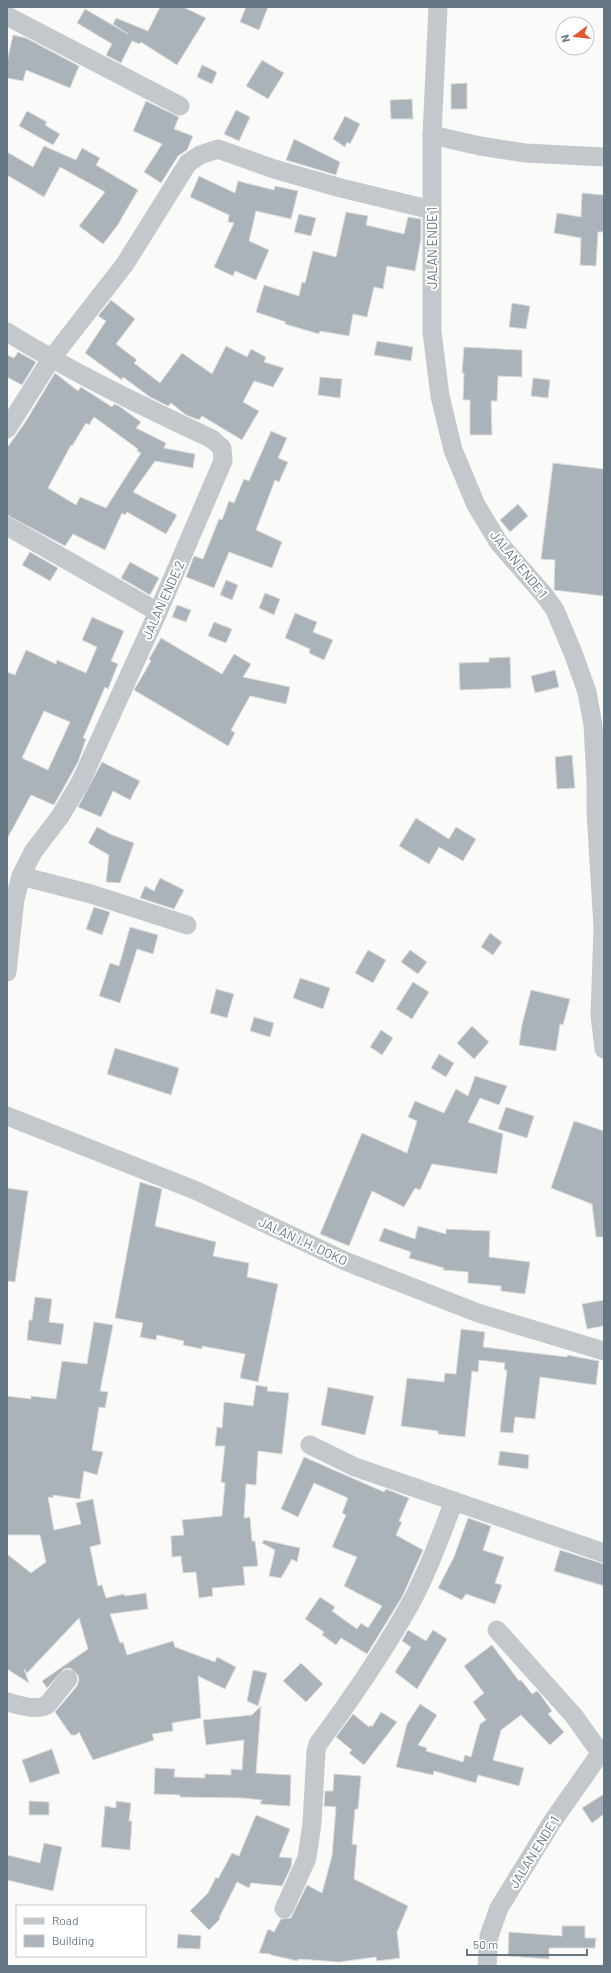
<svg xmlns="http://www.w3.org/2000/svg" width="611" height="1973" font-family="Barlow,sans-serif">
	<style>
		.building { fill: #aab3b9; stroke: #dcdcda; fill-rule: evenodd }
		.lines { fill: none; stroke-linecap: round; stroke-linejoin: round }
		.minor { stroke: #c3c8cc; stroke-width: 19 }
		.labels { text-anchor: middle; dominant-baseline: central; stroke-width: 4; stroke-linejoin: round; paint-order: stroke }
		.street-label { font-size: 13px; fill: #657683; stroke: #fff }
	</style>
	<rect width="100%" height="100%" fill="#fafaf8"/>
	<g class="building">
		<polygon points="160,7 183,7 206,18 177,65 141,42 140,44 132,41 121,63 106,55 112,44 77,23 85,9 128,34 113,24 116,18 148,31"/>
		<polygon points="246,7 268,7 259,30 240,22"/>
		<polygon points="13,35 26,38 79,66 70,88 26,70 23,81 7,78 7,62"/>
		<polygon points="262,60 284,73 268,99 246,86"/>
		<polygon points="202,65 217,72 212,84 197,77"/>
		<polygon points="467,83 467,109 451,109 451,84"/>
		<polygon points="412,99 413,119 391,119 390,100"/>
		<polygon points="146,101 179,117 174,129 193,136 187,150 178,156 161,183 144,172 162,144 133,131"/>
		<polygon points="236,110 250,117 239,141 224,134"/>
		<polygon points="27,111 47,122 45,125 60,134 53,145 19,126"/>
		<polygon points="345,116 360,124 350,144 347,142 345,147 333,139"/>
		<polygon points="294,139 340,162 336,175 286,160"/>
		<polygon points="44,146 76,160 82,148 100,158 96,165 138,190 117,226 103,244 79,226 105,192 60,167 44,197 7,175 7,152 33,167"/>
		<polygon points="199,176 235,193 238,181 274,190 275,186 298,191 291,219 256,211 249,241 269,250 256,280 235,271 233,276 214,267 234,223 228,222 229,215 190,197"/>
		<polygon points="582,193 604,195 604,232 598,232 596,266 580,265 581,238 554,233 557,213 581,217"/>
		<polygon points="346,212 368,216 366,225 404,234 408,217 421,219 421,239 415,271 387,266 383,289 374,287 367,317 353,314 349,336 320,331 319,334 285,324 286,322 256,312 264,285 299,296 302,282 305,283 313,251 336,257"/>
		<polygon points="299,214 316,218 311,236 294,232"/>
		<polygon points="111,300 135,319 116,344 137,360 134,363 160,383 182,353 212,374 226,346 247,357 251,349 266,357 264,362 284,368 273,387 254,381 243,402 259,411 242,440 202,416 199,420 186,415 171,403 168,406 150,397 123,377 122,380 85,353 106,321 98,316"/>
		<polygon points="512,303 530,306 526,329 509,327"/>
		<polygon points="377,341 413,347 411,361 374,355"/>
		<polygon points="464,347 522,350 522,377 498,376 497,401 491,401 492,435 470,435 470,400 463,400 464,373 462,373"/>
		<polygon points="18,352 36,362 22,385 7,377 7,355 14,358"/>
		<path d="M55,373L78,391L81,387L112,407L114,404L119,406L141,422L136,428L166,443L164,448L195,454L193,468L155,461L133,492L177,515L166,534L127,512L125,515L122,513L105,550L73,534L65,546L7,515V448L26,421ZM94,417L138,449L137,451L141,453L106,508L80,497L76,505L48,488L71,445L72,446L86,423L89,425Z"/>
		<polygon points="320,377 342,379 340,398 318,395"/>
		<polygon points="533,378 550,380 548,398 531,396"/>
		<polygon points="271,431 287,438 278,458 288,462 279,482 275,480 256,530 282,542 272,568 229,552 214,588 186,577 194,556 203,559 219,519 222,520 229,501 234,503 244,479 249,481"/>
		<polygon points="553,463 604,469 604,596 554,590 555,560 541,559"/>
		<polygon points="518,504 528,516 510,532 500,520"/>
		<polygon points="30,552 58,568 50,581 22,565"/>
		<polygon points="130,562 159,578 150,595 121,578"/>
		<polygon points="226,580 238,585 232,600 220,595"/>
		<polygon points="265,593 280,599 274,615 259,608"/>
		<polygon points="177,605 191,610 186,622 172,617"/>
		<polygon points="295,613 317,622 313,632 333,640 324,660 309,653 310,649 285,638"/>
		<path d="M92,617L124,631L111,661L118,664L108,689L105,687L83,738L86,739L78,762L54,805L31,795L7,839V672L15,675L26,650L56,664L57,660L86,673L97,647L82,640ZM44,711L70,722L48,770L22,758Z"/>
		<polygon points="214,622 232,629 226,643 208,636"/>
		<polygon points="161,638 222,674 234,654 251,664 243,677 290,687 286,704 250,696 231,730 235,733 228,746 134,690 151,661 149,659"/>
		<polygon points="510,657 511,688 460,690 459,663 489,662 489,658"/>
		<polygon points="555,670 559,687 535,693 531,676"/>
		<polygon points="572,755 575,788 557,789 555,757"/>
		<polygon points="102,762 140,781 130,800 113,791 101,817 78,807"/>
		<polygon points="416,818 449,839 456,827 476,839 463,861 439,847 429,864 399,846"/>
		<polygon points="97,827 112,835 134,843 120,883 106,882 109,855 88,843"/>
		<polygon points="160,878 184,890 174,909 140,898 145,886 154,891"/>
		<polygon points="94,907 110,912 102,935 86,929"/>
		<polygon points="130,927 158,935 153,954 137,949 120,1003 99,996 110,963 119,966"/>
		<polygon points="490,933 502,942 493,955 481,947"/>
		<polygon points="368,950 386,960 373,983 355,973"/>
		<polygon points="410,950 427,962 418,974 401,962"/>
		<polygon points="300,978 330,988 323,1009 293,998"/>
		<polygon points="413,982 429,992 412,1019 396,1009"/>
		<polygon points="216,989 234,994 227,1018 210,1013"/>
		<polygon points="531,990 570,999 563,1025 560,1024 556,1051 519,1045 522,1025"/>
		<polygon points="254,1017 274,1023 270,1037 250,1031"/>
		<polygon points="472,1026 489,1042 474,1059 457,1043"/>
		<polygon points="381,1030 393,1038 382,1055 370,1047"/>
		<polygon points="115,1048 179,1068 171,1095 107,1074"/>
		<polygon points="439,1054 454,1063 446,1077 431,1068"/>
		<polygon points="475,1076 507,1086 499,1105 480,1098 468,1122 503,1134 497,1174 432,1164 420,1190 415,1188 404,1207 372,1191 349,1246 320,1234 362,1133 407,1153 417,1121 408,1117 415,1101 444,1113 456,1089 468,1096"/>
		<polygon points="506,1107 534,1116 527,1138 498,1129"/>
		<polygon points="574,1121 604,1131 604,1237 596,1237 592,1204 551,1188"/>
		<polygon points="140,1182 162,1189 155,1226 216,1242 213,1256 249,1263 247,1277 278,1284 258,1382 240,1378 245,1354 202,1346 202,1349 183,1345 184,1341 157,1335 156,1340 140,1337 143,1323 115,1318"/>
		<polygon points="7,1188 28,1191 15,1282 7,1281"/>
		<polygon points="418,1226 446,1234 446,1229 490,1231 489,1257 530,1262 525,1294 501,1291 501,1286 468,1283 468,1272 443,1270 444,1268 409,1258 411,1252 379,1241 384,1228 415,1239"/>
		<polygon points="35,1297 52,1299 49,1322 64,1324 61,1345 27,1340 29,1320 32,1320"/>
		<polygon points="604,1300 604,1326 587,1329 582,1304"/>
		<polygon points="94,1322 113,1325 100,1391 108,1392 105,1408 99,1407 92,1450 103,1452 97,1475 84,1471 80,1499 53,1495 53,1498 48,1497 54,1530 81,1524 76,1503 93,1499 101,1544 90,1547 98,1586 102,1585 106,1598 124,1594 125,1596 146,1593 148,1609 110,1614 120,1643 123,1642 127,1655 173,1641 175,1647 215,1662 217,1657 236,1667 225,1689 198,1676 201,1718 172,1723 173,1731 152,1734 154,1740 93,1760 79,1732 76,1735 71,1735 55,1712 77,1686 79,1680 78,1675 70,1668 64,1669 47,1688 42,1681 88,1649 79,1618 27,1673 24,1669 29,1683 7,1669 7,1554 31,1573 46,1562 40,1535 7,1535 7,1396 31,1399 31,1396 56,1399 62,1361 87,1364"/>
		<polygon points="461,1329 485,1332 483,1347 567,1357 567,1355 599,1361 596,1385 540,1377 535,1419 515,1417 513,1433 500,1432 507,1370 504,1370 505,1363 479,1360 478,1372 472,1371 465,1437 438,1434 438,1431 401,1426 407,1378 444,1382 445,1373 456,1374"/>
		<polygon points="256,1385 268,1387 267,1391 289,1393 282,1454 258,1451 256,1485 246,1484 244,1518 250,1517 252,1541 255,1541 258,1566 243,1567 245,1585 212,1588 213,1596 199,1598 196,1572 183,1573 181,1556 172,1557 171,1536 184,1535 182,1520 222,1516 225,1483 221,1482 225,1446 215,1446 217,1427 222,1428 224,1402 253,1406"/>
		<polygon points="328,1387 374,1396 365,1435 321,1425"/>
		<polygon points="500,1451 529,1455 528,1469 498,1465"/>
		<polygon points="304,1457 384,1492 386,1489 409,1498 399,1521 402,1522 396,1535 423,1550 402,1597 367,1654 341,1638 336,1645 322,1635 324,1632 305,1619 320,1597 335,1607 332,1611 357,1629 361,1623 368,1628 382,1606 344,1586 357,1557 332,1547 346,1515 342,1513 348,1498 314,1483 298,1517 281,1509"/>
		<polygon points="468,1518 491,1526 483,1550 504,1557 495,1583 502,1585 495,1604 466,1594 462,1600 438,1588 454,1557"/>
		<polygon points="264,1540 300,1548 297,1562 292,1559 281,1578 269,1576 275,1550 262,1543"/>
		<polygon points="560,1550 604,1564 604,1586 554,1571"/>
		<polygon points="408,1630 426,1641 433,1630 447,1639 417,1689 395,1672 411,1647 402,1641"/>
		<polygon points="492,1645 519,1681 521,1680 532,1694 537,1691 540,1694 552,1711 548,1714 564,1732 550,1745 521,1715 501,1730 493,1760 524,1768 519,1786 478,1775 476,1783 434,1771 433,1775 396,1767 407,1724 420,1704 437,1715 418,1745 427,1748 426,1751 463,1762 465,1755 471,1757 480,1724 486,1720 473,1702 484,1693 464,1666"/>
		<polygon points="301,1663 323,1684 306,1702 283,1681"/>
		<polygon points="253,1670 267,1673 258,1706 247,1701"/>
		<polygon points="261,1706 256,1773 291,1775 290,1806 260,1804 262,1800 242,1798 180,1797 180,1795 154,1794 155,1768 175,1769 174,1777 205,1778 205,1774 231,1775 231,1769 242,1770 244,1740 206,1745 203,1720 252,1715"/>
		<polygon points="381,1712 397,1722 364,1765 349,1753 352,1750 336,1737 353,1714 369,1727 371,1725 372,1727"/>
		<polygon points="52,1749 60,1773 30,1783 22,1760"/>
		<polygon points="334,1774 361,1776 358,1809 355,1809 352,1844 357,1845 354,1879 408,1906 397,1932 400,1958 377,1961 376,1957 339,1962 298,1959 298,1961 271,1955 270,1954 259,1953 268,1929 274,1932 281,1919 291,1918 307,1885 322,1893 332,1856 336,1807 324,1806 325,1791 333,1791"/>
		<polygon points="604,1794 604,1814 592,1823 582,1808"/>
		<polygon points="29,1801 49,1802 49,1815 29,1815"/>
		<polygon points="116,1801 131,1803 129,1821 132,1821 130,1850 101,1847 105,1806 116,1808"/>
		<polygon points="256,1815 290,1829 279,1857 292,1858 291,1867 282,1886 251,1883 249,1888 237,1882 219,1918 220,1919 209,1930 190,1911 208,1893 216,1877 218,1879 232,1853 239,1856"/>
		<polygon points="44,1843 62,1847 53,1891 7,1880 7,1855 40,1863"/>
		<polygon points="562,1926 585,1926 585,1938 596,1938 595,1948 549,1948 549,1959 508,1956 509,1932 562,1936"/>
		<polygon points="178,1934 201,1936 200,1949 177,1948"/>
	</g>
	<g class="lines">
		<g class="minor">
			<polyline points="438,7 432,135 432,332 440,396 453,450 476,505 499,543 545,596 555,610 573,653 587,692 593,725 596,781 596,811 603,928 600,1015 604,1049"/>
			<polyline points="7,16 180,106"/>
			<polyline points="432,135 480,146 525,153 604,157"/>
			<path d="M7,332C73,373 142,406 212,439L222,448L223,461L158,612L81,781L61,815L33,852L21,876L15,899L7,972"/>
			<polyline points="7,429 51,359 125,264 188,163 200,155 218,149 274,169 341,188 432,210"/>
			<polyline points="7,526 158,612"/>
			<polyline points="21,876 91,894 187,925"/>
			<polyline points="7,1116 197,1191 345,1261 478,1313 604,1351"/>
			<polyline points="310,1445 355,1467 604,1553"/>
			<polyline points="497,1630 574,1716 601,1754"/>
			<path d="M7,1702C20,1705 35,1711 47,1705L68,1679"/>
			<path d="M284,1909L307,1858L312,1823L316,1751L318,1744C349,1702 378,1660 404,1615C424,1582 440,1538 454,1501"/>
			<polyline points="487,1966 489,1936 499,1908 552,1822 604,1748"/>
		</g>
	</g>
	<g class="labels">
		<g class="street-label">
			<text transform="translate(432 248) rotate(-90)">JALAN ENDE 1</text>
			<text transform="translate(519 564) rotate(51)">JALAN ENDE 1</text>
			<text transform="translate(163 600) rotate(-66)">JALAN ENDE 2</text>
			<text transform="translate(303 1241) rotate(25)">JALAN I.H. DOKO</text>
			<text transform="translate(534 1852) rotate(-58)">JALAN ENDE 1</text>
		</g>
	</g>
	<rect width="611" height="1973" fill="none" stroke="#657683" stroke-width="16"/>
	<rect x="16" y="1905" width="130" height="52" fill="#ffffff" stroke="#c1c8cd"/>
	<rect x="24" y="1918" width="20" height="6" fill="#c3c8cc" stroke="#c1c8cd"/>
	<text x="52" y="1925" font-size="12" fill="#657683">Road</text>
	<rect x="24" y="1935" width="20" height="12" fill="#aab3b9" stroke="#c1c8cd"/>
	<text x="52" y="1945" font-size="12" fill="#657683">Building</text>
	<g transform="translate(575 36) rotate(255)"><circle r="19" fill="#ffffff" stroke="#c1c8cd"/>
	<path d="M0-3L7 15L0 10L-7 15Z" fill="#e4572e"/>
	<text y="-6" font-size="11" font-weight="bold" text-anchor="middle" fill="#657683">N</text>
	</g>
	<path d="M467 1949v6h120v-6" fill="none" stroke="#657683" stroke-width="2"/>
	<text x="473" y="1949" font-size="12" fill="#657683" stroke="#ffffff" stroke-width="3" paint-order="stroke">50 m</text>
</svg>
